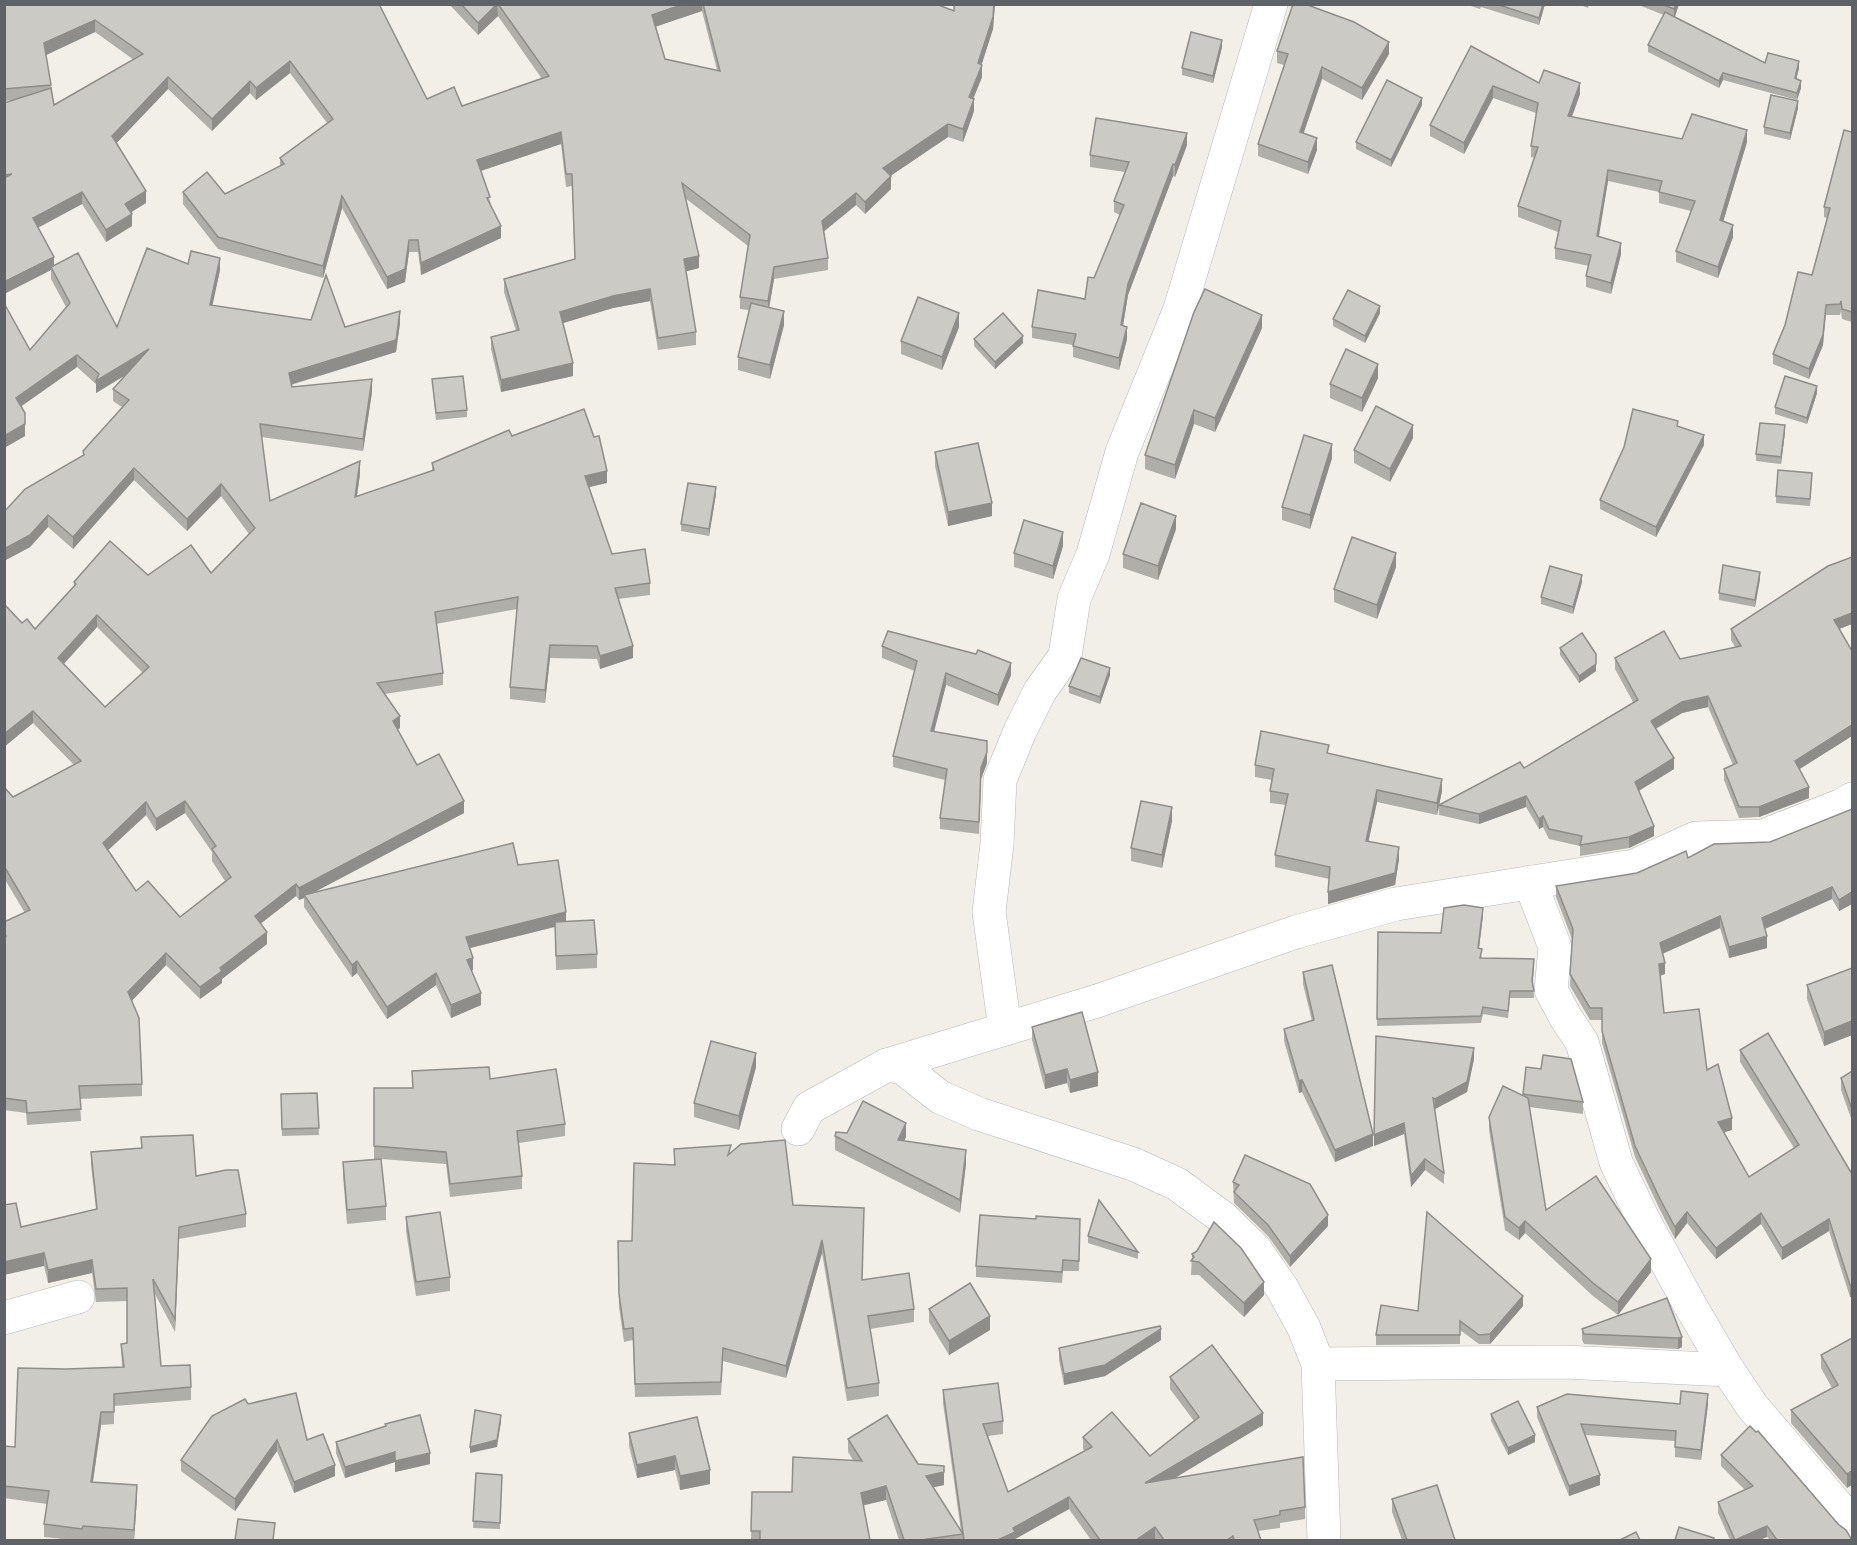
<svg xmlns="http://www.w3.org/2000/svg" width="1857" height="1545" font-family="'Archivo Narrow',sans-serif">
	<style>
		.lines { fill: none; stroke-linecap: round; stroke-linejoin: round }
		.minor-casing { stroke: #b5b8bc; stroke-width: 34 }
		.minor { stroke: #fff; stroke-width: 33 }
		.wall { fill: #afaea9; fill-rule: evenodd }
		.shaded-wall { fill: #8f8d8a }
		.building { fill: #cccac5; stroke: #8f8d8a; stroke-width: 1.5; fill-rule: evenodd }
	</style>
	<rect width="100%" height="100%" fill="#f1efe8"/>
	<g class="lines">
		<g class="minor-casing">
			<g id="minor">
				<polyline points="1530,882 1555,947 1551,990 1566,1018 1582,1042 1616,1162 1643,1219 1690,1305 1728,1370 1752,1406 1852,1523"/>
				<polyline points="1005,1029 989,912 997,844 1000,780 1020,731 1040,691 1065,656 1074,599 1093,554 1122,452 1180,309 1271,4"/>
				<polyline points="887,1065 903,1068 940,1097 979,1114 1133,1164 1177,1184 1223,1218 1255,1249 1282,1288 1304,1328 1318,1364 1324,1540"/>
				<polyline points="798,1129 809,1108 887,1065 1097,1001 1296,932 1396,904 1634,866 1696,838 1763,836 1842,805 1852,799"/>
				<polyline points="4,1318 78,1297"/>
				<polyline points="1318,1364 1565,1362 1728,1370"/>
			</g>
		</g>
		<use href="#minor" class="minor"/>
	</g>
	<g class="wall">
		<path d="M4,4H379L427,99L462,106L542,79L498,16L478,35L449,4H936L954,11V4H995L993,29L981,65L982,77L973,99L974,111L963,142L948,137L890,176L891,189L865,214L856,205L824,231L828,258V270L774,279L769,308L784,325L770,379L738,370V357L749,310L740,309V297L748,246L685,198L699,268L686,271L696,332V345L658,350L650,301L613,308L563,323L573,376L501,392L491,349V337L516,331L504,292V279L575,259L572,186L566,187L561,144L481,171L501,238L421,275L418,252H409L405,282L387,289L342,208L323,278L218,249L183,204V192L225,194L280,166V158L327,123L290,73L256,100L250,93L212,131L168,89L116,143L146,203L131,212L132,226L106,242L82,204L38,228L54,266L117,327L188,264L220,270L212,305L345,327L400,323L396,352L291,385L292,387L372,392L363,451L261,437L270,501L360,474L357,496L432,471V463L512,436L607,483L589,487L612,554L650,583V595L618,599L633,658L600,669L597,659L550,658L545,703L510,699V687L517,609L436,624L443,673V685L385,694L400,728L397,730L417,765L464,813L313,893L518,865L566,921L597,954V968L556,970L555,927L470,948L473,970L471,971L481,1005L451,1018L436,985L387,1019L357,973L352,977L304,907V898L299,900L296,896L260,924L267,944L222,979V983L200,999L166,965L131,1001L142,1084V1096L80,1099L81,1121L27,1125L26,1113L4,1110V922L25,913L4,878V787L13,797L74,765L33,723L4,747V604L22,623L35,629L74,586V582L148,575L211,573L249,534L221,496L187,531L134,480L73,549L48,527L30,547L4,561L83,455V451L122,407L113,401V389L125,375L96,393V384L77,367L21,406L25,436L4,448L30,350L66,307L51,279V270L4,294V103L13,100L4,101ZM702,11L717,70L665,59L656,26ZM95,32L134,60L54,105L46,55ZM97,627L143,673L105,707L64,664ZM185,813L212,852V861L225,881L180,917L136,891L108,850L146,815L156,831Z"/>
		<polygon points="1465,4 1545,4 1539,25 1481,7 1480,9"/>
		<polygon points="1578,4 1589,4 1588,8"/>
		<polygon points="1636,4 1679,4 1675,17 1765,63 1799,68 1796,79 1801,88 1797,100 1723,80 1719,88 1648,52 1648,45 1664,15"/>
		<polygon points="1471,46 1539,83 1580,94 1572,117 1682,139 1747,142 1723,222 1733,237 1718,278 1676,262 1676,251 1691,211 1659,203 1659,192 1608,181 1598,237 1621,254 1611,294 1586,287 1586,276 1589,266 1555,259 1555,248 1558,232 1518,217 1518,206 1535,158 1531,157 1531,146 1536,113 1493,98 1464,154 1430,136 1430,125"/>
		<polygon points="1222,47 1213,83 1182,75 1182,68"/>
		<polygon points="1277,51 1389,54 1362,100 1322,79 1303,133 1317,150 1308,174 1258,156 1258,144 1284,65 1277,63"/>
		<polygon points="1422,105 1391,167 1356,149 1356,142"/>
		<polygon points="1798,108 1790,140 1764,134 1764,127"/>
		<polygon points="1852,132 1852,322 1842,319 1841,311 1840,315 1826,315 1823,345 1809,379 1773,364 1773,354 1785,325 1812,275 1827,218 1824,217 1824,207"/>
		<polygon points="1187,145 1175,177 1173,176 1128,295 1123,326 1127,339 1119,370 1073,357 1073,345 1032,338 1032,327 1085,299 1094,278 1120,215 1114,212 1114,201 1125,172 1090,167 1090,155"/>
		<polygon points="1380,313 1365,343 1333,326 1333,319"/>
		<polygon points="959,327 942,370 901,354 901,341"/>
		<polygon points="1262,328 1215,432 1194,424 1175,479 1145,469 1145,455"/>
		<polygon points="974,339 1023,343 995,369 974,346"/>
		<polygon points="1378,378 1362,412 1330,398 1330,384"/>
		<polygon points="432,379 467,410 467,417 436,420"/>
		<polygon points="1817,393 1807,424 1775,414 1775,407"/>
		<polygon points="1785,432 1781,464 1756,461 1756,454"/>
		<polygon points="1413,438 1390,482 1354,463 1354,450"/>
		<polygon points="1704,445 1656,537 1600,509 1600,500"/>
		<polygon points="935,452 992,516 948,526 935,466"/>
		<polygon points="1332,458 1310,529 1282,520 1282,507"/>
		<polygon points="1812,480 1810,506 1776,503 1776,496"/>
		<polygon points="716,494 709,536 681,531 681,524"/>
		<polygon points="1176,529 1158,580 1123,568 1123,554"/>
		<polygon points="1063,546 1053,579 1014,567 1014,553"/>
		<polygon points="1852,557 1852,624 1839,629 1852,651 1852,736 1799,769 1809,798 1759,817 1739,818 1724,780 1724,769 1733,765 1708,707 1682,713 1656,729 1674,769 1639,791 1654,836 1629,848 1580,856 1580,846 1549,839 1543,827 1539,829 1526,807 1479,824 1439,815 1439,807 1437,815 1377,802 1368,842 1399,859 1395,885 1328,904 1329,879 1275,867 1275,855 1286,805 1270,803 1270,791 1272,780 1255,777 1255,765 1329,754 1442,791 1439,805 1524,768 1633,702 1615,669 1615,658 1680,659 1735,647 1731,640 1731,629"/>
		<polygon points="1396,567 1377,619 1334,602 1334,589"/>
		<polygon points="1760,579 1755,607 1719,600 1719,593"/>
		<polygon points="1582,582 1573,614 1541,604 1541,597"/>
		<polygon points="882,646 1011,675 998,706 946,685 934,732 987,763 981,779 979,834 940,829 940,818 945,780 893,767 893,756 915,671 882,658"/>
		<polygon points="1560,648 1596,671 1579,683 1560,655"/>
		<polygon points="1110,675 1100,704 1069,693 1069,686"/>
		<polygon points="1852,809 1852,904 1839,911 1832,899 1765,929 1767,948 1729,958 1720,928 1663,953 1665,974 1660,976 1664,1013 1707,1070 1732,1130 1724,1132 1749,1177 1794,1148 1740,1062 1740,1050 1852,1174 1852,1296 1850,1297 1829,1231 1782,1260 1761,1224 1716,1259 1687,1223 1675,1239 1660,1210 1635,1157 1602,1043 1602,1020 1590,1020 1570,986 1572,939 1556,897 1556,886 1637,873 1688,858 1770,842"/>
		<polygon points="1172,821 1162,868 1131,861 1131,848"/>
		<polygon points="1483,915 1479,949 1482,958 1534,966 1533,984 1534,998 1510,998 1508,1018 1483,1014 1481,1023 1377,1026 1378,932 1441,933"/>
		<polygon points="1852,968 1852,1035 1824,1046 1807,999 1807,985"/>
		<polygon points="1303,972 1373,1146 1335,1162 1302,1092 1299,1093 1284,1041 1284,1029 1312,1021 1303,984"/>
		<polygon points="1032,1027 1098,1086 1070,1093 1067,1083 1045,1089 1032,1040"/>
		<polygon points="1474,1059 1467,1092 1435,1109 1444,1173 1444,1184 1425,1170 1411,1187 1404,1134 1374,1146"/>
		<polygon points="756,1067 739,1130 694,1117 694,1103"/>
		<polygon points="1526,1067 1583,1102 1583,1114 1529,1107 1546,1210 1651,1272 1618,1315 1593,1296 1525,1233 1519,1240 1505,1230 1489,1130 1489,1117 1523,1095"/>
		<polygon points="1852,1071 1852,1121 1841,1090 1841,1078"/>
		<polygon points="490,1079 565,1124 565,1136 519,1143 522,1176 522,1189 450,1197 446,1164 381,1159 386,1206 386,1220 347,1224 343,1176 343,1162 374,1159 374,1088 412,1088"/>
		<polygon points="317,1093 319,1135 282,1136 281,1094"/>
		<polygon points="847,1133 906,1137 904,1141 966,1164 960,1213 835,1150 835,1136"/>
		<polygon points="141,1137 196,1176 246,1214 246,1227 179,1239 175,1332 155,1294 161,1366 191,1387 191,1400 114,1406 114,1424 101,1425 93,1482 137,1497 134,1540 107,1540 83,1539 82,1540 71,1540 44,1537 44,1524 47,1504 4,1498 4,1446 15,1447 66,1369 122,1367 121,1344 127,1343 127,1301 96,1302 92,1273 48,1283 44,1266 21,1227 96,1209 91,1165 91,1152 141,1148"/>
		<polygon points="674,1149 731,1153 793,1205 862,1280 914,1309 914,1322 870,1329 879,1383 879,1396 847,1401 822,1253 786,1378 723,1361 721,1395 635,1397 633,1340 624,1342 619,1307 618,1241 632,1241 674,1165"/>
		<polygon points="1233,1182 1328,1226 1290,1267 1268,1236 1234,1203"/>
		<polygon points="406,1217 450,1277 450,1291 416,1296 406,1231"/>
		<polygon points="1036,1219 1080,1219 1079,1271 1063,1271 1062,1283 976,1277 976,1266"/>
		<polygon points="1088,1236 1138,1252 1138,1259 1088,1243"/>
		<polygon points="1192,1254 1264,1295 1244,1317 1199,1275 1191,1275"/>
		<polygon points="1667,1298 1682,1347 1678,1349 1584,1344 1582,1340 1582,1329"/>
		<polygon points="1523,1306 1490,1344 1479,1344 1460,1330 1460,1344 1376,1345 1376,1335 1418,1311"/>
		<polygon points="929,1309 990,1330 949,1355 929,1322"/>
		<polygon points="1852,1338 1847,1488 1791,1423 1791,1410 1832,1388 1821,1368 1821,1355"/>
		<polygon points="1161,1340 1105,1376 1064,1385 1059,1360 1059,1348"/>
		<polygon points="1170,1377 1263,1425 1174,1478 1305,1507 1305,1519 1280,1523 1280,1528 1258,1531 1261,1540 1156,1540 1155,1539 1153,1540 1091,1540 1069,1509 1015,1539 1015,1540 899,1540 886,1500 863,1505 870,1540 751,1540 752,1492 792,1492 853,1460 848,1452 848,1439 918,1464 944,1485 933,1487 961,1531 943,1403 943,1390 1003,1421 1003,1434 988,1436 1008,1492 1085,1451 1083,1449 1083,1437 1150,1456 1194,1421 1170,1389"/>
		<polygon points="248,1404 307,1440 335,1476 294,1493 277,1451 235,1511 181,1471 181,1460"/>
		<polygon points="1680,1404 1708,1404 1701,1460 1675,1457 1675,1441 1585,1435 1600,1485 1569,1496 1537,1417 1537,1407"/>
		<polygon points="1491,1414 1535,1442 1508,1455 1491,1421"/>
		<polygon points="697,1417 710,1484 680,1490 675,1470 637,1478 629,1446 629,1433"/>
		<polygon points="336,1442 430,1464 395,1472 395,1462 345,1478 336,1453"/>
		<polygon points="1721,1455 1838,1524 1852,1540 1770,1540 1767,1537 1759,1540 1730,1540 1718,1513 1718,1502 1745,1490 1721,1466"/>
		<polygon points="476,1473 502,1475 500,1529 473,1528"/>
		<polygon points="1392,1499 1455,1540 1402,1540 1392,1512"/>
	</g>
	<g class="shaded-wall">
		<polygon points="497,4 498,16 478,35 478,23"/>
		<polygon points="684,4 702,4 702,11 652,28 652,15"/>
		<polygon points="994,4 995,4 993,29 978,76 978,63"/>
		<polygon points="1543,4 1545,4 1539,25 1539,18"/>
		<polygon points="1676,4 1679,4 1674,19 1674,9"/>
		<polygon points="95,20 95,32 44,56 44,43"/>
		<polygon points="1222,40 1222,47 1213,83 1213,76"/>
		<polygon points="1389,42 1389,54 1362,100 1362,88"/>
		<polygon points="290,61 290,73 256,100 256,88"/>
		<polygon points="1799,61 1799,68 1795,85 1795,78"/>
		<polygon points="982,65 982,77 969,109 969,97"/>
		<polygon points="1322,67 1322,79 1300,144 1300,132"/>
		<polygon points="1723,73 1723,80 1719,88 1719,81"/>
		<polygon points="168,77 168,89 112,148 112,136"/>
		<polygon points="250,81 250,93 212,131 212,119"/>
		<polygon points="1801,81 1801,88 1797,100 1797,93"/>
		<polygon points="1580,83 1580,94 1568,127 1568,116"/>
		<polygon points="1493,86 1493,98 1464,154 1464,143"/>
		<polygon points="1422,98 1422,105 1391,167 1391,160"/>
		<polygon points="974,99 974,111 963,142 963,129"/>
		<polygon points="1798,101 1798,108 1790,140 1790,133"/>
		<polygon points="948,124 948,137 883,181 883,168"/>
		<polygon points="1747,130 1747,142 1720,232 1720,220"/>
		<polygon points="561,132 561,144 477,172 477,160"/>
		<polygon points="1187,133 1187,145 1175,177 1175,165"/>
		<polygon points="1317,138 1317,150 1308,174 1308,162"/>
		<polygon points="1173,164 1173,176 1128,295 1121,337 1121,325 1128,284"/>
		<polygon points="1608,170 1608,181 1597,248 1597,236"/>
		<polygon points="891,176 891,189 865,214 865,202"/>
		<polygon points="146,191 146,203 125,216 125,204"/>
		<polygon points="82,192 82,204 33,230 33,218"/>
		<polygon points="856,193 856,205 822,233 822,221"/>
		<polygon points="342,196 342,208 323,278 323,266"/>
		<polygon points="132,214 132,226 106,242 106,230"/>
		<polygon points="1733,225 1733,237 1718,278 1718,267"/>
		<polygon points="501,226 501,238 421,275 421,263"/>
		<polygon points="409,240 409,252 405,282 387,289 387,277"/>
		<polygon points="1621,243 1621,254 1611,294 1611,283"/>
		<polygon points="699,256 699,268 684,272 684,259"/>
		<polygon points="54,257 54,269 51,267 51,270 4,294 4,282"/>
		<polygon points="220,258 220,270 210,317 210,305"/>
		<polygon points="774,267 774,279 768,314 768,301"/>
		<polygon points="650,289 650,301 613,308 560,324 560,312 613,296"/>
		<polygon points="1826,305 1823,345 1809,379 1809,369"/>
		<polygon points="1380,306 1380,313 1365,343 1365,336"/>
		<polygon points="400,311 400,323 396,352 289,385 289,373"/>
		<polygon points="784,311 784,325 770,379 770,365"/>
		<polygon points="959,313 959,327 942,370 942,357"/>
		<polygon points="1262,315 1262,328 1215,432 1215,418"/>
		<polygon points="1127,327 1127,339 1119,370 1119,358"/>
		<polygon points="1023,336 1023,343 995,369 995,362"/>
		<polygon points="149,349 149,361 96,393 96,381"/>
		<polygon points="77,355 77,367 16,410 16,398"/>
		<polygon points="573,363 573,376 501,392 501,380"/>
		<polygon points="1378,364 1378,378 1362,412 1362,398"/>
		<polygon points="372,379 372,392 363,451 363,439"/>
		<polygon points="1817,386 1817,393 1807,424 1807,418"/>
		<polygon points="1194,410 1194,424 1175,479 1175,465"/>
		<polygon points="25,424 25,436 4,448 4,436"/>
		<polygon points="1413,425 1413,438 1390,482 1390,469"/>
		<polygon points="1785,425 1785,432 1781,464 1781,457"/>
		<polygon points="1704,435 1704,445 1656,537 1656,527"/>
		<polygon points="1332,444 1332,458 1310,529 1310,515"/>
		<polygon points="360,461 360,474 355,509 355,497"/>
		<polygon points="134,468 134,480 73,549 73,537"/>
		<polygon points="607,471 607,483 585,488 585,476"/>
		<polygon points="221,484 221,496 187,531 187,519"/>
		<polygon points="716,487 716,494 709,536 709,529"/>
		<polygon points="992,503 992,516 948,526 948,512"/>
		<polygon points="48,515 48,527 30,547 4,561 4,549"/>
		<polygon points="1176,516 1176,529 1158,580 1158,566"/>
		<polygon points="1063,532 1063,546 1053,579 1053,566"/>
		<polygon points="1396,553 1396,567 1377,619 1377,605"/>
		<polygon points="1760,572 1760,579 1755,607 1755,600"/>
		<polygon points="1582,575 1582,582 1573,614 1573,607"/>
		<polygon points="1852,613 1852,624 1834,631 1834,620"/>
		<polygon points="97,615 97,627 58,670 58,658"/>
		<polygon points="550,645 550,658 545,703 545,690"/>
		<polygon points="633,646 633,658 600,669 600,656"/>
		<polygon points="1011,663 1011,675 998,706 998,695"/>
		<polygon points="1596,664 1596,671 1579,683 1579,676"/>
		<polygon points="1110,668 1110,675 1100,704 1100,697"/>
		<polygon points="946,673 946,685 931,743 931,731"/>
		<polygon points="1708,696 1708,707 1682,713 1651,731 1651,721 1682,702"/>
		<polygon points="33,711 33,723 4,747 4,734"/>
		<polygon points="400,716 400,728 393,733 393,721"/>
		<polygon points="1852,725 1852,736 1795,772 1795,761"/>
		<polygon points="987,752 987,763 981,779 979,834 981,768"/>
		<polygon points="1674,758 1674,769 1635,793 1635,782"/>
		<polygon points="1442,779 1442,791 1437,815 1437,803"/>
		<polygon points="1809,787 1809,798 1759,817 1759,807"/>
		<polygon points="1377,790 1377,802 1366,853 1366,841"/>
		<polygon points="1526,796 1526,807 1479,824 1479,814"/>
		<polygon points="185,801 185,813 156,831 156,819"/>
		<polygon points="464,801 464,813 305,897 304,895 304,898 299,900 299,888"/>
		<polygon points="146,802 146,815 103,855 103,843"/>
		<polygon points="1172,807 1172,821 1162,868 1162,855"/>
		<polygon points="1543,816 1543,827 1539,829 1539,819"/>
		<polygon points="1654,826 1654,836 1629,848 1629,837"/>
		<polygon points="1399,847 1399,859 1395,885 1328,904 1328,892"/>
		<polygon points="296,884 296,896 255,928 255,916"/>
		<polygon points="1832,887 1832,899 1762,930 1762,918"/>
		<polygon points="1852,892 1852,904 1839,911 1839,900"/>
		<polygon points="1483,908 1483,915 1478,955 1478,948"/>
		<polygon points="566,912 566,924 466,949 466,937"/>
		<polygon points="1720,916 1720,928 1660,955 1660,943"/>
		<polygon points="267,932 267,944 222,979 222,983 200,999 200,987 220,968"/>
		<polygon points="1767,936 1767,948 1729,958 1729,947"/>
		<polygon points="166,953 166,965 128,1005 128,992"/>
		<polygon points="473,958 473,970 467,972 467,960"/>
		<polygon points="357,961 357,973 352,977 352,965"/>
		<polygon points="1665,963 1665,974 1659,976 1659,964"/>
		<polygon points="436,973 436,985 387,1019 387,1007"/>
		<polygon points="481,993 481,1005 451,1018 451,1005"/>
		<polygon points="1852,1021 1852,1035 1824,1046 1824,1032"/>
		<polygon points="1474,1048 1474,1059 1467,1092 1435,1109 1435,1099"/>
		<polygon points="756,1053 756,1067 739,1130 739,1116"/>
		<polygon points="1067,1069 1067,1083 1045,1089 1045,1075"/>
		<polygon points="1098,1072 1098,1086 1070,1093 1070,1080"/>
		<polygon points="1302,1080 1302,1092 1299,1093 1299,1081"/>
		<polygon points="1732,1118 1732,1130 1718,1134 1718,1122"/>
		<polygon points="906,1123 906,1137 898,1154 898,1140"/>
		<polygon points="1404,1123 1404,1134 1374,1146 1374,1135"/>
		<polygon points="1373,1134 1373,1146 1335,1162 1335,1150"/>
		<polygon points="966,1150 966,1164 960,1213 960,1200"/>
		<polygon points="1425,1159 1425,1170 1411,1187 1411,1176"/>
		<polygon points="1687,1212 1687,1223 1675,1239 1675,1227"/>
		<polygon points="1761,1213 1761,1224 1716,1259 1716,1248"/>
		<polygon points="1328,1215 1328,1226 1290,1267 1290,1256"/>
		<polygon points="1829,1219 1829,1231 1782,1260 1782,1248"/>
		<polygon points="1525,1221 1525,1233 1519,1240 1519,1228"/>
		<polygon points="179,1227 179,1239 175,1332 175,1319"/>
		<polygon points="822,1240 822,1253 786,1378 786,1366"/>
		<polygon points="44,1253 44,1266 4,1275 4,1262"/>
		<polygon points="1651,1259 1651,1272 1618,1315 1618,1302"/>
		<polygon points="92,1260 92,1273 48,1283 48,1270"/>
		<polygon points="1264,1282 1264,1295 1244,1317 1244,1303"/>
		<polygon points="1850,1285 1852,1285 1852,1296 1850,1297"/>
		<polygon points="1523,1296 1523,1306 1490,1344 1490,1334"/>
		<polygon points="990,1316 990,1330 949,1355 949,1341"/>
		<polygon points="1161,1329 1161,1340 1105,1376 1064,1385 1064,1374"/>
		<polygon points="1682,1337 1682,1347 1678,1349 1678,1338"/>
		<polygon points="1708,1394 1708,1404 1701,1460 1701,1450"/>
		<polygon points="101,1412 101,1425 91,1494 91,1482"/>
		<polygon points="1263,1413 1263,1425 1145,1496 1145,1483"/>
		<polygon points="501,1415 501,1422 497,1447 470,1453 470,1447"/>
		<polygon points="1535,1435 1535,1442 1508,1455 1508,1448"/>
		<polygon points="277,1440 277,1451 235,1511 235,1499"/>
		<polygon points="395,1452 395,1462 345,1478 345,1467"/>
		<polygon points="430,1453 430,1464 395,1472 395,1461"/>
		<polygon points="675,1456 675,1470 637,1478 637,1465"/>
		<polygon points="335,1465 335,1476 294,1493 294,1482"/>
		<polygon points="710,1470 710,1484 680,1490 680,1476"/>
		<polygon points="1852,1471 1852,1485 1847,1488 1847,1474"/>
		<polygon points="944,1472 944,1485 926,1489 926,1476"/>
		<polygon points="1600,1475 1600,1485 1569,1496 1569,1486"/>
		<polygon points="137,1485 137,1497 134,1540 134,1530"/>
		<polygon points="886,1486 886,1500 861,1506 861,1493"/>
		<polygon points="1069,1497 1069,1509 1015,1539 1015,1540 998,1540 1013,1528"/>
		<polygon points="1767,1526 1767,1537 1759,1540 1735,1540"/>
		<polygon points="1155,1527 1155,1539 1153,1540 1136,1540"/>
	</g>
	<g class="building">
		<polygon points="4,4 379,4 427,99 454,87 462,106 549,76 498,4 684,4 652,15 665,59 720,71 703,4 936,4 954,11 954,4 994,4 993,17 978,63 982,65 969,97 974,99 963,129 948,124 883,168 891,176 865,202 856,193 822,221 828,258 774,267 768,301 740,297 750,235 682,183 699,256 684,259 696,332 658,338 650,289 613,296 560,312 573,363 501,380 491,337 519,330 504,279 575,259 572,174 566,174 561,132 477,160 490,197 487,198 501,226 421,263 418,240 409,240 405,269 387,277 342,196 323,266 218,237 183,192 207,172 225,194 284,164 280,158 333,119 290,61 256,88 250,81 212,119 168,77 112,136 146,191 125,204 132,214 106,230 82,192 33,218 54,257 4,282 4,178 12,174 4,175 4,103 51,88 54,105 143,54 95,20 44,43 51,85 4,89"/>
		<polygon points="461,4 497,4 478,23"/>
		<polygon points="1293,4 1305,4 1354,22 1389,42 1362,88 1322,67 1300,132 1317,138 1308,162 1258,144 1288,54 1277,51"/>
		<polygon points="1496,4 1543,4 1539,18"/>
		<polygon points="1662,4 1676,4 1674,9"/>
		<polygon points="1665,12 1765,63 1768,53 1799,61 1795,78 1801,81 1797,93 1723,73 1719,81 1648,45"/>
		<polygon points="1191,32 1222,40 1213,76 1182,68"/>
		<polygon points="1471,46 1539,83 1544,70 1580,83 1568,116 1682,139 1692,114 1747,130 1720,220 1733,225 1718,267 1676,251 1695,201 1659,192 1662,181 1608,170 1597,236 1621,243 1611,283 1586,276 1591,255 1555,248 1561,221 1518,206 1538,147 1531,146 1538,103 1493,86 1464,143 1430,125"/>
		<polygon points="1387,80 1422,98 1391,160 1356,142"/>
		<polygon points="1771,95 1798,101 1790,133 1764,127"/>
		<polygon points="1096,118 1187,133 1175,165 1173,164 1128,284 1121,325 1127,327 1119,358 1073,346 1076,334 1032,327 1038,290 1085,299 1088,277 1094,278 1124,205 1114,201 1129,162 1090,155"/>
		<polygon points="1844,130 1852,132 1852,312 1842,309 1841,301 1840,304 1826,305 1823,335 1809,369 1773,354 1785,325 1798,272 1812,275 1830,208 1824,207"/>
		<path d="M147,248L188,264L191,251L220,258L210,305L311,320L326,275L345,327L400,311L396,340L289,373L292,387L372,379L363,439L260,424L270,501L360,461L355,497L434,470L432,463L509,430L512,436L584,409L594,437L599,436L607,471L585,476L612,554L645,549L650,583L615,588L633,646L600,656L597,646L550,645L545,690L510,687L518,597L435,612L443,673L377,683L400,716L393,721L417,765L439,754L464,801L299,888L296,884L255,916L267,932L220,968L222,971L200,987L166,953L128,992L139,1018L142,1084L79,1086L81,1109L27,1113L26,1101L4,1098V937L6,936L4,934V922L30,910L4,866V787L13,797L81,761L33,711L4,734V604L22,623L27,619L35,629L76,584L74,582L110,541L148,575L191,545L211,573L255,528L221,484L187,519L134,468L73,537L48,515L30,535L4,549V512L25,489L84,455L83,451L129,400L113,389L149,349L96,381L99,374L77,355L16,398L25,413V424L4,436V303L30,350L70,303L51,267L78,253L117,327ZM97,615L149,667L105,707L58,658ZM185,801L216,846L212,849L231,877L180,917L148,881L136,891L103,843L146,802L156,819Z"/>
		<polygon points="1205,289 1262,315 1215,418 1194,410 1175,465 1145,455 1194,312"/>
		<polygon points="1348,290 1380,306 1365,336 1333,319"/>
		<polygon points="918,297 959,313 942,357 901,341"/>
		<polygon points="751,303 784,311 770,365 738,357"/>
		<polygon points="1003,313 1023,336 995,362 974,339"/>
		<polygon points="1346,349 1378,364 1362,398 1330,384"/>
		<polygon points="463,376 467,410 436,413 432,379"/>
		<polygon points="1785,376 1817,386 1807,418 1775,407"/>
		<polygon points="1376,406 1413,425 1390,469 1354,450"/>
		<polygon points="1633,409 1678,421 1677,426 1704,435 1656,527 1600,500 1624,447"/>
		<polygon points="1760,423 1785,425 1781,457 1756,454"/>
		<polygon points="1304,435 1332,444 1310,515 1282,507"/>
		<polygon points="978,443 992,503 948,512 935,452"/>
		<polygon points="1778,470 1812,473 1810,499 1776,496"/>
		<polygon points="688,483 716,487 709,529 681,524"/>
		<polygon points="1141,503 1176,516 1158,566 1123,554"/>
		<polygon points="1024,520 1063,532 1053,566 1014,553"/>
		<polygon points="1352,537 1396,553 1377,605 1334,589"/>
		<polygon points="1852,557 1852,613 1834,620 1852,651 1852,725 1795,761 1809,787 1759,807 1739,807 1724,769 1737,763 1708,696 1682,702 1651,721 1674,758 1635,782 1654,826 1629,837 1580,845 1582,836 1549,829 1543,816 1539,819 1526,796 1479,814 1439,805 1520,762 1524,768 1638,700 1615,658 1664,631 1680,659 1741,646 1731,629 1828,566"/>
		<polygon points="1723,565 1760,572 1755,600 1719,593"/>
		<polygon points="1550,566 1582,575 1573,607 1541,597"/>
		<polygon points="888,631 976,654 978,650 1011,663 998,695 946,673 931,731 987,741 987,752 981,768 979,822 940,818 947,769 893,756 917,661 882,646"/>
		<polygon points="1582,633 1596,654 1596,664 1579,676 1560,648"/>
		<polygon points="1081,658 1110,668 1100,697 1069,686"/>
		<polygon points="1261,731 1329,745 1327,753 1442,779 1437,803 1377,790 1366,841 1399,847 1395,873 1328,892 1330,867 1275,855 1288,794 1270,791 1274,769 1255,765"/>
		<polygon points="1141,801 1172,807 1162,855 1131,848"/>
		<polygon points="1852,809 1852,892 1839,900 1832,887 1762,918 1767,936 1729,947 1720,916 1660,943 1665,963 1659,964 1664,1013 1699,1009 1707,1070 1718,1064 1732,1118 1718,1122 1749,1177 1799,1145 1740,1050 1768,1033 1852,1174 1852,1285 1850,1285 1829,1219 1782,1248 1761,1213 1716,1248 1687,1212 1675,1227 1660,1199 1635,1146 1602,1031 1602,1008 1590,1008 1570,974 1573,929 1556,886 1637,873 1686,851 1688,858 1714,844 1770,842"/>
		<polygon points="513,843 518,865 558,860 566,912 466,937 473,958 467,960 481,993 451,1005 436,973 387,1007 357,961 352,965 304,895"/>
		<polygon points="1464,905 1483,908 1478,948 1482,949 1480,958 1534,959 1532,981 1534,991 1510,991 1508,1011 1483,1007 1481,1016 1377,1019 1378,932 1441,933 1444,908"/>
		<polygon points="594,920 597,954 556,956 555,922"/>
		<polygon points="1332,965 1373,1134 1335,1150 1302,1080 1299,1081 1284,1029 1314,1020 1303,972"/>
		<polygon points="1852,968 1852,1021 1824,1032 1807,985"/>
		<polygon points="1082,1012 1098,1072 1070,1080 1067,1069 1045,1075 1032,1027"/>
		<polygon points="1376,1036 1474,1048 1467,1082 1435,1099 1433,1098 1444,1173 1425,1159 1411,1176 1404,1123 1374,1135"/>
		<polygon points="711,1041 756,1053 739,1116 694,1103"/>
		<polygon points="1543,1055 1571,1059 1583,1102 1523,1094 1526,1067 1541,1069"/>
		<polygon points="489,1067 490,1079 556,1069 565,1124 517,1131 522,1176 450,1184 446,1152 374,1146 374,1088 413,1088 412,1071"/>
		<polygon points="1852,1071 1852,1109 1841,1078"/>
		<polygon points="1503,1086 1528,1098 1546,1210 1596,1176 1651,1259 1618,1302 1593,1283 1525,1221 1519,1228 1505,1217 1489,1117"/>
		<polygon points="317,1093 319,1128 282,1129 281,1094"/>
		<polygon points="863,1101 906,1123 898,1140 966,1150 960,1200 835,1136 836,1132 847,1133"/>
		<polygon points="193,1135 196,1176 226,1170 238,1170 246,1214 179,1227 175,1319 153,1279 161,1366 190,1365 191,1387 114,1394 114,1412 101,1412 91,1482 137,1485 134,1530 83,1526 82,1529 44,1524 49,1491 4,1486 4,1446 15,1447 18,1368 66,1369 124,1367 121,1344 127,1343 127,1288 96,1289 92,1260 48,1270 44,1253 4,1262 4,1205 16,1203 21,1227 97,1209 91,1152 142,1148 141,1137"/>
		<polygon points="785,1140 793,1205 864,1208 862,1280 909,1273 914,1309 868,1316 879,1383 847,1388 822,1240 786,1366 723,1348 721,1382 635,1384 633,1328 624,1329 619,1294 618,1241 632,1241 634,1163 675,1165 674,1149 731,1145 728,1155 741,1144"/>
		<polygon points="1245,1155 1310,1184 1328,1215 1290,1256 1268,1225 1234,1192 1239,1185 1233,1182"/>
		<polygon points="381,1159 386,1206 347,1210 343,1162"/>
		<polygon points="1099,1200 1138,1252 1088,1236"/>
		<polygon points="440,1212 450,1277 416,1282 406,1217"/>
		<polygon points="1427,1212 1523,1296 1490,1334 1479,1335 1460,1321 1460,1335 1376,1335 1381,1305 1418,1311"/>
		<polygon points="980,1215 1036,1219 1036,1216 1080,1219 1079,1261 1063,1260 1062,1272 976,1266"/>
		<polygon points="1214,1222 1241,1248 1264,1282 1244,1303 1199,1262 1191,1261 1194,1257 1192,1254 1197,1251"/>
		<polygon points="970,1283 990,1316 949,1341 929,1309"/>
		<polygon points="1667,1298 1682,1337 1678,1338 1584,1334 1582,1329"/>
		<polygon points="1160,1326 1161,1329 1105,1365 1064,1374 1059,1348"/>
		<polygon points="1852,1338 1852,1471 1847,1474 1791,1410 1838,1385 1821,1355"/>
		<polygon points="1212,1345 1263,1413 1145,1483 1303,1457 1305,1507 1280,1511 1280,1515 1254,1520 1261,1540 1234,1540 1233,1536 1227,1540 1164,1540 1155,1527 1136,1540 1100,1540 1069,1497 1013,1528 1015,1532 998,1540 964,1540 943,1390 998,1383 1003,1421 983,1424 1008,1492 1092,1447 1083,1437 1112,1412 1150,1456 1199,1417 1170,1377"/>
		<polygon points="1681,1391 1708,1394 1701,1450 1675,1447 1676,1431 1581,1424 1600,1475 1569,1486 1537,1407 1567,1394 1680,1404"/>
		<polygon points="296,1393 307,1440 323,1434 335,1465 294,1482 277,1440 235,1499 181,1460 212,1416 245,1399 248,1404"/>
		<polygon points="1518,1401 1535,1435 1508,1448 1491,1414"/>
		<polygon points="475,1410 501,1415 497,1440 470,1447"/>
		<polygon points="420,1415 430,1453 395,1461 395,1452 345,1467 336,1442 386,1426 385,1424"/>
		<polygon points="887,1415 918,1464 944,1466 944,1472 926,1476 963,1534 921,1540 904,1540 886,1486 861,1493 870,1540 760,1540 760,1531 751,1531 752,1492 792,1492 793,1457 862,1461 848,1439"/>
		<polygon points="697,1417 710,1470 680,1476 675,1456 637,1465 629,1433"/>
		<polygon points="1750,1426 1756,1432 1758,1431 1838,1524 1846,1530 1852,1540 1777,1540 1767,1526 1735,1540 1718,1502 1753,1486 1721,1455"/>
		<polygon points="476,1473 502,1475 500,1523 473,1521"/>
		<polygon points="1437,1485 1455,1540 1407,1540 1392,1499"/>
		<polygon points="238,1519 275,1523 273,1540 235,1540"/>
		<polygon points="1679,1527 1714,1538 1713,1540 1675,1540"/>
		<polygon points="1636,1532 1640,1540 1620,1540"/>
	</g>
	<rect width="1857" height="1545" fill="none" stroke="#5f6368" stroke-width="12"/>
</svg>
